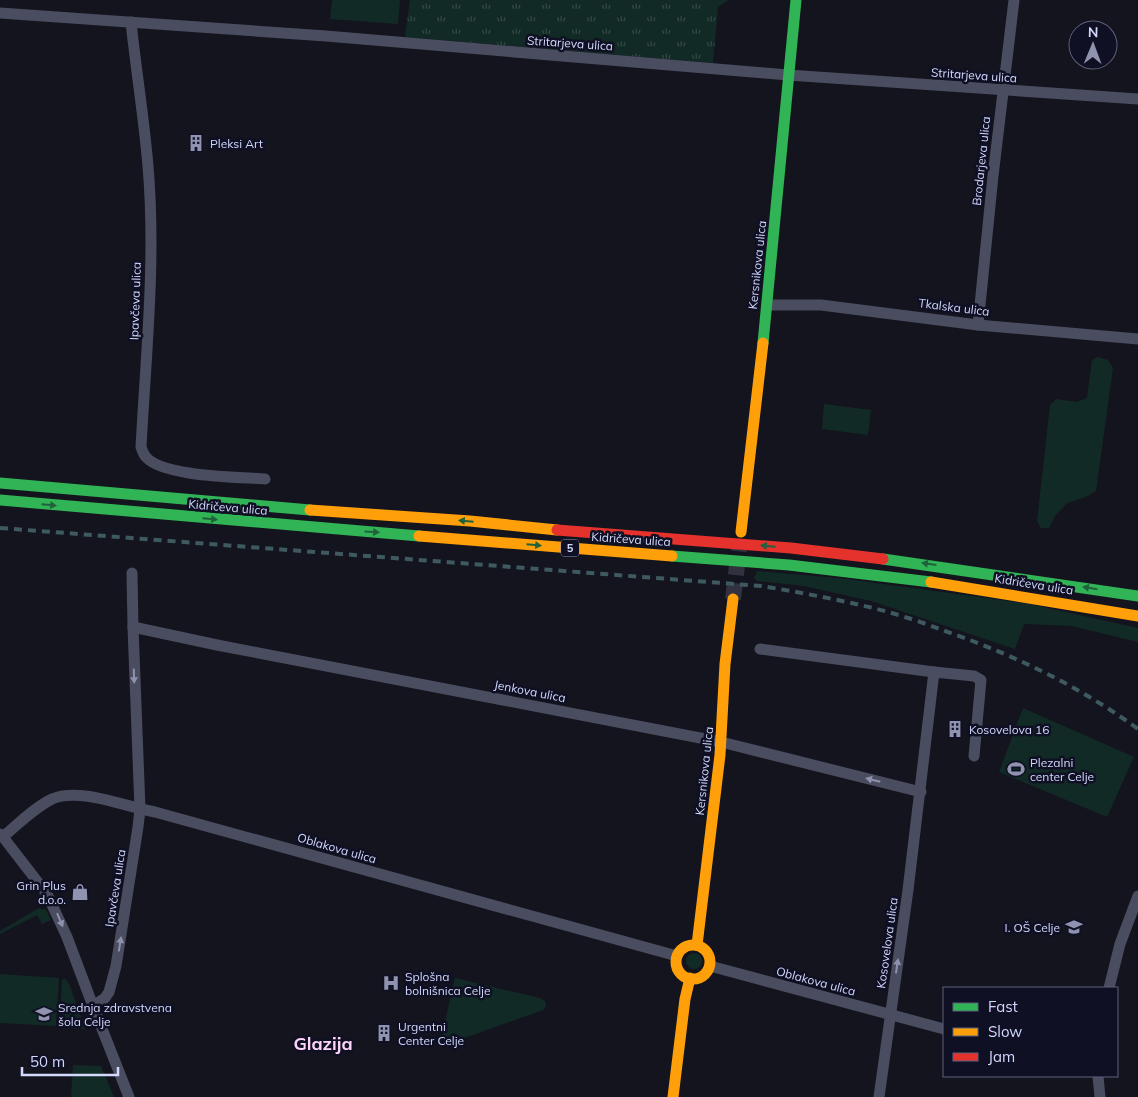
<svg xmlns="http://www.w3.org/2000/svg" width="1138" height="1097" font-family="Mulish,sans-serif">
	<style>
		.grass { fill: #122a25 }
		.park { fill: url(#park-tufts) }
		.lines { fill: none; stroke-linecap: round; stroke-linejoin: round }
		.secondary-tunnel { stroke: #31313f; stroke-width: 16; stroke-dasharray: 16 8; stroke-linecap: butt }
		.street { stroke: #494d5f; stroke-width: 11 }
		.fast { stroke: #30b455; stroke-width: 11 }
		.slow { stroke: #ff9f0a; stroke-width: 11 }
		.jam { stroke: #e5322d; stroke-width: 11 }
		.rail { stroke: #3e5960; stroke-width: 4; stroke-dasharray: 8 6; stroke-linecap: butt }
		.oneway { fill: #20623c }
		.oneway2 { fill: #8e92ae }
		.labels { text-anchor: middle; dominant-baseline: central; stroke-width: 5; stroke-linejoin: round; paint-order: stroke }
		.shield { fill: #0f1023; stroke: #989cbc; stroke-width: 1 }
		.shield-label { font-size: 11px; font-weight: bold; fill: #d3d8fd }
		.street-label { font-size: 12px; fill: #d3d8fd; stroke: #0f1023 }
		.poi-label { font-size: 12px; fill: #d3d8fd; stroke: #0f1023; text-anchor: start }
		.district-label { font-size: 18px; font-weight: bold; fill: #fed4f8; stroke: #0f1023 }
	</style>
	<defs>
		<pattern id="park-tufts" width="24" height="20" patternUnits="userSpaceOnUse" patternTransform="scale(1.25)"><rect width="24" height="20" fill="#122a25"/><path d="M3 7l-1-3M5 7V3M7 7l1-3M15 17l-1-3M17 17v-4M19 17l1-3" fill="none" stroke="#344846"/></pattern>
	</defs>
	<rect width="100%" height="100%" fill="#14141e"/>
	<g class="grass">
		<polygon points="332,0 400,0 398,24 330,19"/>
		<polygon points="1098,357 1108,360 1113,368 1096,491 1086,497 1067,503 1055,516 1049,528 1041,528 1037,521 1050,405 1056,399 1077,402 1087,398 1092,360"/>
		<polygon points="824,404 871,410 868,435 822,429"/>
		<polygon points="757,571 839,578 1030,604 1138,628 1138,642 1072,626 1024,624 1015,649 871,601 804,586 757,581 754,578"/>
		<polygon points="1023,708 1134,757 1107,817 999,772"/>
		<polygon points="39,908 46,910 51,920 42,924 37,915 0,934 0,931"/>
		<circle cx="694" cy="961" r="8"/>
		<polygon points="0,974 59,978 56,1026 0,1023"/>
		<polygon points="455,978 540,998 545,1001 546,1006 543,1010 439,1047"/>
		<polygon points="62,979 66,979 70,986 85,1029 60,1028"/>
		<polygon points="73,1065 101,1066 114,1097 71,1097"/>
	</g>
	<polygon class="park" points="410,0 728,0 718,7 713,63 405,37"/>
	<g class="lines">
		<polyline class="secondary-tunnel" points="733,599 739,549"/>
		<g class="street">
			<polyline points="0,13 326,36 788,75 1138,99"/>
			<path d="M131,22C136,70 144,118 148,166C156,260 146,353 141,447C142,450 144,455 146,457C163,477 239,477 265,479"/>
			<polyline points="767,305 821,305 978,325 1138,339"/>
			<polyline points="978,325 993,176 1014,0"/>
			<polyline points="133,627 217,645 721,742 921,792"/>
			<polyline points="760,649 934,672"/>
			<path d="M0,834L3,837C18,824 34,808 52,799C79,787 126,807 155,812L677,956"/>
			<polyline points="3,837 47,894 67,937 93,1006 105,998 109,992 116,966 138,827 140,809 133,627 132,573"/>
			<polyline points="710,966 944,1029"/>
			<polyline points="1109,988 1120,944 1138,896"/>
			<polyline points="93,1006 129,1097"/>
			<polyline points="1098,1076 1100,1097"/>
			<polyline points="879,1097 908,890 934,672 974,676 981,680 974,756"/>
		</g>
		<g class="fast">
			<polyline points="763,343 796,0"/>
			<polyline points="0,483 310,510"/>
			<polyline points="0,500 419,536"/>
			<polyline points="672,556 789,565 931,582"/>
			<polyline points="883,559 1138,596"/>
		</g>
		<g class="slow">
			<polyline points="310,510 470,521 557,530"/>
			<polyline points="741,532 763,343"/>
			<polyline points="419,536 672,556"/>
			<polyline points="931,582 1138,616"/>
			<circle cx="693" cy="962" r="17"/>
			<polyline points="697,945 720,755 725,664 733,599"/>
			<polyline points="673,1097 685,999 690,978"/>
		</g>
		<polyline class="jam" points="557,530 791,548 883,559"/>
		<path class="rail" d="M0,528L761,586C798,592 836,599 873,608C897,614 922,622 945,631C1014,655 1079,686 1138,729"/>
	</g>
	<defs><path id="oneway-solid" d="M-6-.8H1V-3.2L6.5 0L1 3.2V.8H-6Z" transform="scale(1.25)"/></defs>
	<g class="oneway">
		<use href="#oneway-solid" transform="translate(49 505) rotate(5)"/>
		<use href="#oneway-solid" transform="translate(210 519) rotate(5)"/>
		<use href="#oneway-solid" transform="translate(466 521) rotate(-175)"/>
		<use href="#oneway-solid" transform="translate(372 532) rotate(4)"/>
		<use href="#oneway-solid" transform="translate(534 545) rotate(5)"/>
		<use href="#oneway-solid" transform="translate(768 546) rotate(-175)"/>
		<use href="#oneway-solid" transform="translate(929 564) rotate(-172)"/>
		<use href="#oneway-solid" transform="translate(1090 588) rotate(-171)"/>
	</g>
	<g class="oneway2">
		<use href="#oneway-solid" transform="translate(134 676) rotate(88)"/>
		<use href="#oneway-solid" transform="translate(873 780) rotate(-166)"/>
		<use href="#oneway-solid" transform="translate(60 920) rotate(67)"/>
		<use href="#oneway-solid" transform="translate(120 944) rotate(-81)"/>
		<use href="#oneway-solid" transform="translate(897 966) rotate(-82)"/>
	</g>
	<defs>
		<g id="building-bare" transform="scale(1.35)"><path d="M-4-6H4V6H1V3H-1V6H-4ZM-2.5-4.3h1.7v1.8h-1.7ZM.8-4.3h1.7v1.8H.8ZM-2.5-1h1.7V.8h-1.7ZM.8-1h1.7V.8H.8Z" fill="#9093af" stroke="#0f1023" stroke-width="2.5" paint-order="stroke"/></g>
		<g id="stadium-bare" transform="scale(1.35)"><path d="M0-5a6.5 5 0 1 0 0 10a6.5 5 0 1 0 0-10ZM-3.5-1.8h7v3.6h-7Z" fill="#9093af" stroke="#0f1023" stroke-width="2.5" paint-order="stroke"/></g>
		<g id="shop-bare" transform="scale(1.35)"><path d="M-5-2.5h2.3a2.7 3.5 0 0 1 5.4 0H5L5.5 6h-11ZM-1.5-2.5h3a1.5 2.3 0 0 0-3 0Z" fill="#9093af" stroke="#0f1023" stroke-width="2.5" paint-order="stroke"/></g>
		<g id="school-bare" transform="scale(1.35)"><path d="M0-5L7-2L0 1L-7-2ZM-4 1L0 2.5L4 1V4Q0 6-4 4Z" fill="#9093af" stroke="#0f1023" stroke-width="2.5" paint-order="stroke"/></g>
		<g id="hospital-bare" transform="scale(1.35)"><path d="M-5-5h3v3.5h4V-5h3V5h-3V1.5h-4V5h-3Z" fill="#9093af" stroke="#0f1023" stroke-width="2.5" paint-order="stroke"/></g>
	</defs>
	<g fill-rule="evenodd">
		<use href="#building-bare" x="196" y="143"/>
		<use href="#building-bare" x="955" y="729"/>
		<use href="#stadium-bare" x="1016" y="769"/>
		<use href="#shop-bare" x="80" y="892"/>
		<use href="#school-bare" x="1074" y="927"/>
		<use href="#hospital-bare" x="391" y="983"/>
		<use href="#school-bare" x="44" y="1014"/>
		<use href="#building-bare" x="384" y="1033"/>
	</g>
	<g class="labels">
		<rect class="shield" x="561" y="539.5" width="18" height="17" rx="4"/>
		<g class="shield-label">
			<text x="570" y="548">5</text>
		</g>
		<g class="street-label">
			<text transform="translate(570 43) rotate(4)">Stritarjeva ulica</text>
			<text transform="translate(974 75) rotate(4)">Stritarjeva ulica</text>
			<text transform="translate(981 161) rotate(-84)">Brodarjeva ulica</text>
			<text transform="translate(757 265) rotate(-84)">Kersnikova ulica</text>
			<text transform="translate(135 301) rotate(-88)">Ipavčeva ulica</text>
			<text transform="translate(954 307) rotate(7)">Tkalska ulica</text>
			<text transform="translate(228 507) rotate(5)">Kidričeva ulica</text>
			<text transform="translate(631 539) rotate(4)">Kidričeva ulica</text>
			<text transform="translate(1034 584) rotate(9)">Kidričeva ulica</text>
			<text transform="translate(530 691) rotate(11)">Jenkova ulica</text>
			<text transform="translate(704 771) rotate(-84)">Kersnikova ulica</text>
			<text transform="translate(337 848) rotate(16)">Oblakova ulica</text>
			<text transform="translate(115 888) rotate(-81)">Ipavčeva ulica</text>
			<text transform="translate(887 943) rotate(-82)">Kosovelova ulica</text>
			<text transform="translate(816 981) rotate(15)">Oblakova ulica</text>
		</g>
		<g class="poi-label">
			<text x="210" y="143">Pleksi Art</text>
			<text x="969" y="729">Kosovelova 16</text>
			<text x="1030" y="762">Plezalni<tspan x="1030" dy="14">center Celje</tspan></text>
			<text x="66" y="885" text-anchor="end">Grin Plus<tspan x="66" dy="14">d.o.o.</tspan></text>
			<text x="1060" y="927" text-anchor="end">I. OŠ Celje</text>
			<text x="405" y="976">Splošna<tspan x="405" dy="14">bolnišnica Celje</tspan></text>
			<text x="58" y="1007">Srednja zdravstvena<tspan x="58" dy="14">šola Celje</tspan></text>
			<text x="398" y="1026">Urgentni<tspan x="398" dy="14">Center Celje</tspan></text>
		</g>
		<g class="district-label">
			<text x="323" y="1043">Glazija</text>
		</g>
	</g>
	<rect x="943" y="987" width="175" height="90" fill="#0f1023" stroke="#5d607a"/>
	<rect x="953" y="1003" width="25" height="8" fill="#30b455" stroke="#5d607a"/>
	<text x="988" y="1012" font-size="15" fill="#d3d8fd">Fast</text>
	<rect x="953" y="1028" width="25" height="8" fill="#ff9f0a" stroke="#5d607a"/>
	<text x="988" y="1037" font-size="15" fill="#d3d8fd">Slow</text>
	<rect x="953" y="1053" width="25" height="8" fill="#e5322d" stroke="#5d607a"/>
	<text x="988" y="1062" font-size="15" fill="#d3d8fd">Jam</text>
	<g transform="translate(1093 45) rotate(1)"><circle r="24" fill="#0f1023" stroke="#5d607a"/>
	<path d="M0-4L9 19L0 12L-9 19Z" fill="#9093af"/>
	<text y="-8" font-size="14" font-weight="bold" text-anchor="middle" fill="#d3d8fd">N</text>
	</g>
	<path d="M22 1067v8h96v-8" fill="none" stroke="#d3d8fd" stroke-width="2.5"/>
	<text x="30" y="1067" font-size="15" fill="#d3d8fd" stroke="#0f1023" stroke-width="4" paint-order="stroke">50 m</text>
</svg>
